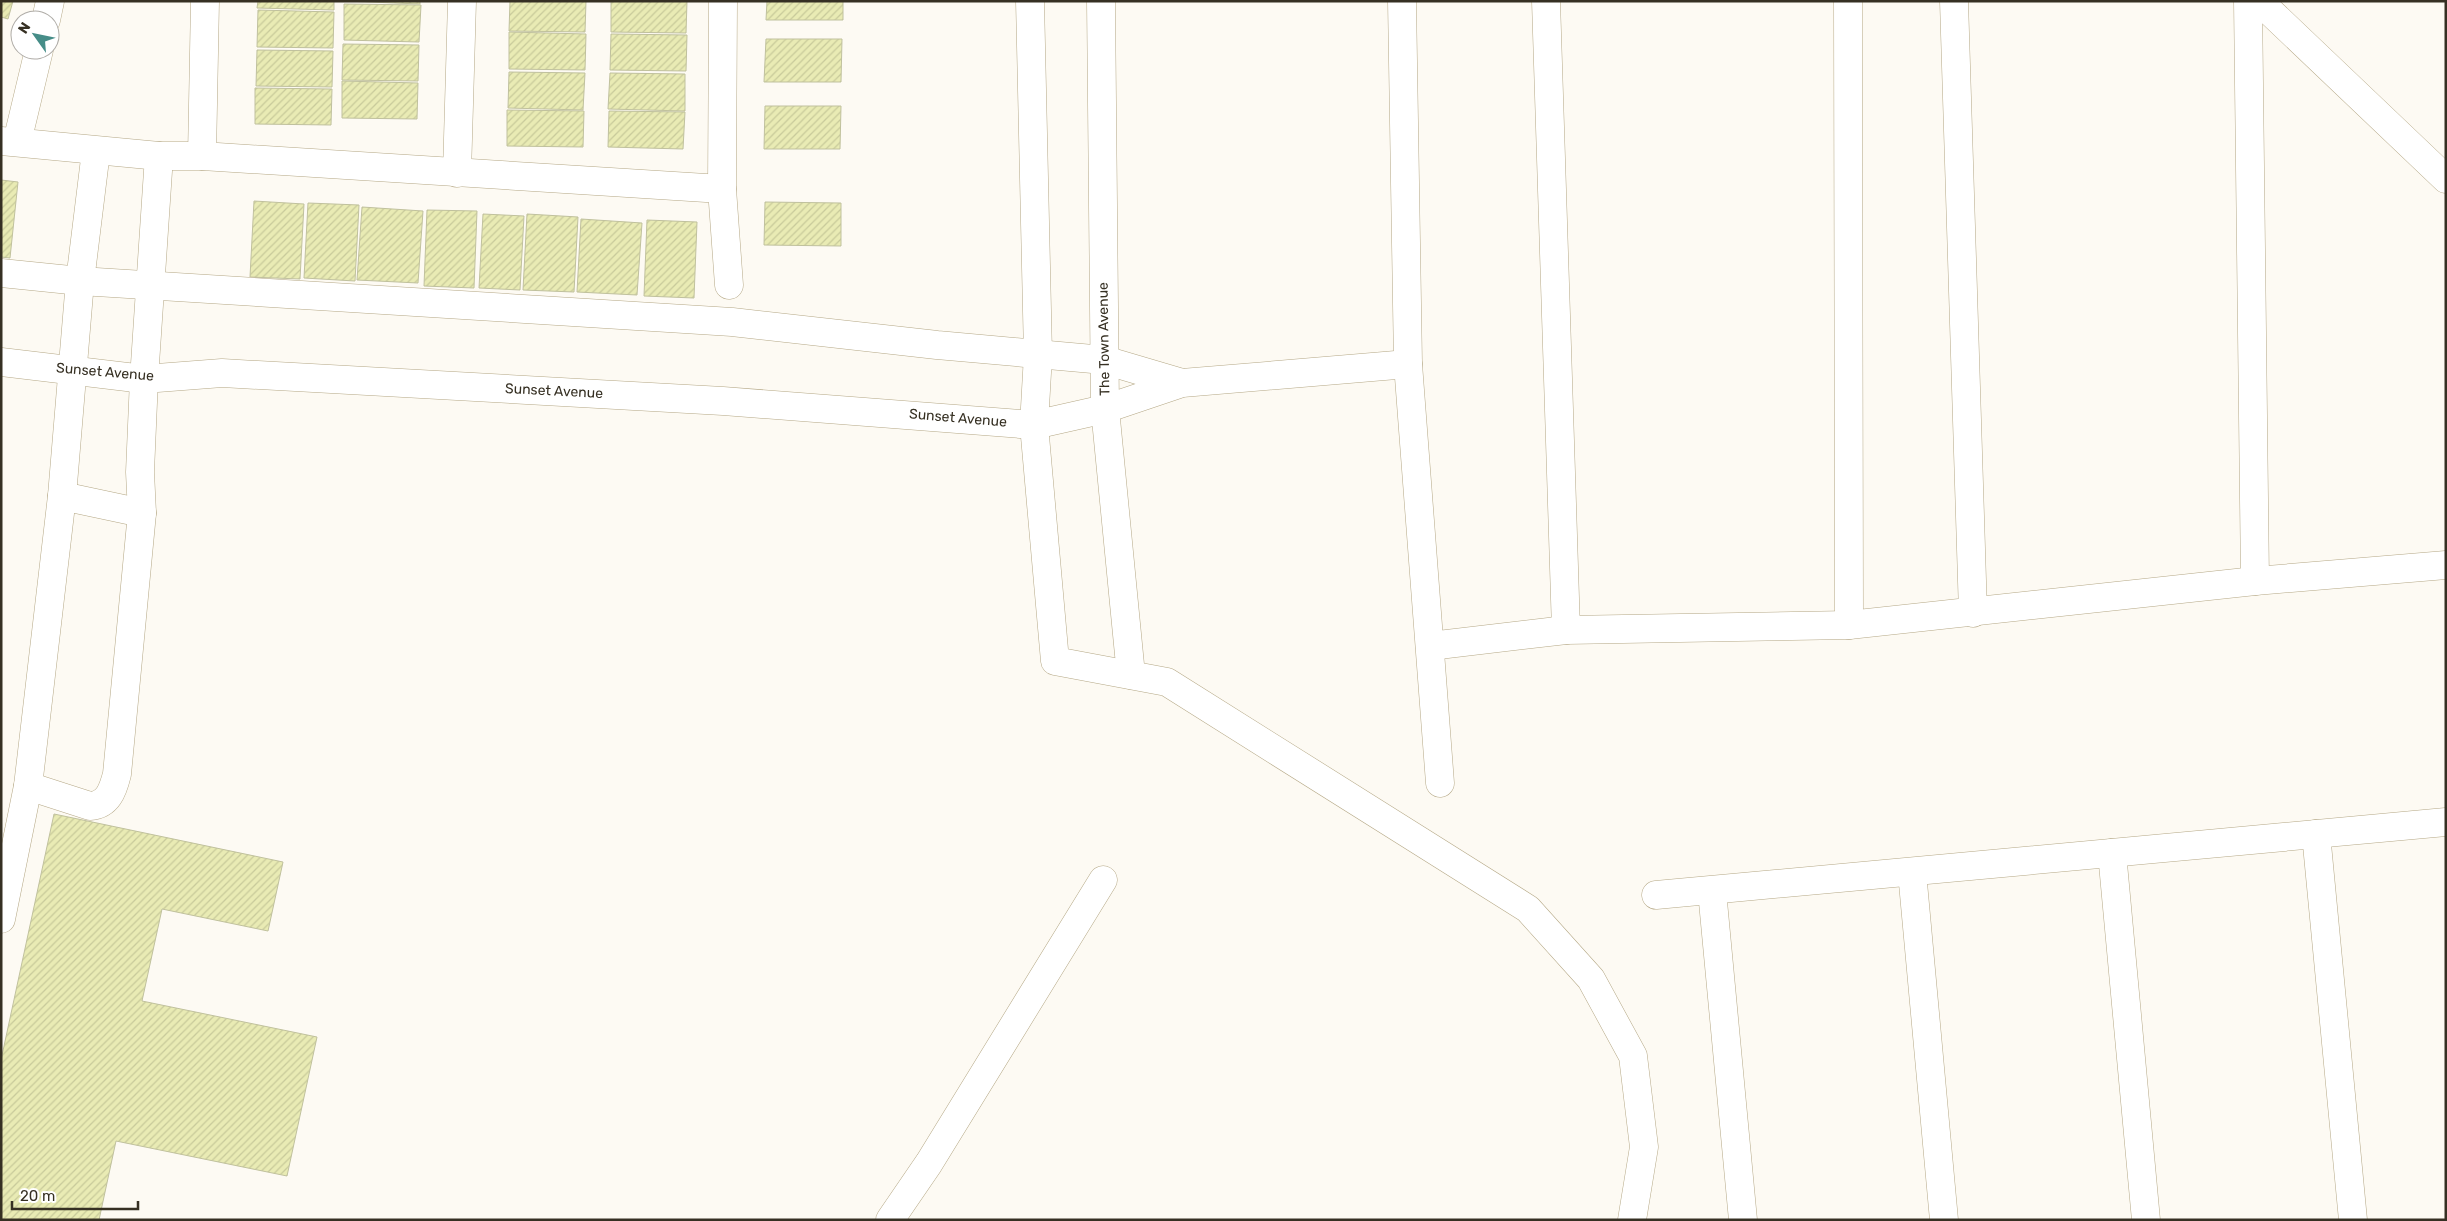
<svg xmlns="http://www.w3.org/2000/svg" width="2447" height="1221" font-family="Rubik,sans-serif">
	<style>
		.building { fill: url(#building-hatch); stroke: #c0c19d }
		.lines { fill: none; stroke-linecap: round; stroke-linejoin: round }
		.minor-casing { stroke: #b5a886; stroke-width: 29 }
		.minor { stroke: #fff; stroke-width: 28 }
		.labels { text-anchor: middle; dominant-baseline: central; stroke-width: 4; stroke-linejoin: round; paint-order: stroke }
		.street-label { font-size: 14px; fill: #363023; stroke: #fff }
	</style>
	<defs>
		<pattern id="building-hatch" width="6" height="6" patternUnits="userSpaceOnUse" patternTransform="scale(1.25)"><rect width="6" height="6" fill="#e9ebb4"/><path d="M-1 1l2-2M0 6l6-6M5 7l2-2" fill="none" stroke="#c8ca9a"/></pattern>
	</defs>
	<rect width="100%" height="100%" fill="#fdfaf3"/>
	<g class="building">
		<polygon points="1,1 13,1 8,19 1,17"/>
		<polygon points="258,1 334,1 334,10 257,8"/>
		<polygon points="344,1 420,1 420,4"/>
		<polygon points="510,1 586,1 585,32 509,31"/>
		<polygon points="611,1 687,1 686,33 611,32"/>
		<polygon points="767,1 843,1 843,20 766,20"/>
		<polygon points="344,4 421,5 419,42 344,40"/>
		<polygon points="258,10 334,12 333,48 257,47"/>
		<polygon points="509,32 586,34 585,70 509,69"/>
		<polygon points="611,34 687,35 686,71 610,70"/>
		<polygon points="766,39 842,39 841,82 764,82"/>
		<polygon points="343,44 419,45 418,81 342,80"/>
		<polygon points="257,50 333,51 332,87 256,86"/>
		<polygon points="509,72 585,73 583,110 508,108"/>
		<polygon points="610,73 685,74 685,111 608,109"/>
		<polygon points="342,81 418,83 417,119 342,118"/>
		<polygon points="255,88 332,89 331,125 255,124"/>
		<polygon points="765,106 841,106 840,149 764,149"/>
		<polygon points="507,110 584,111 583,147 507,146"/>
		<polygon points="609,111 685,112 683,149 608,147"/>
		<polygon points="1,180 18,182 10,258 1,257"/>
		<polygon points="254,201 304,204 300,279 250,277"/>
		<polygon points="765,202 841,203 841,246 764,245"/>
		<polygon points="308,203 359,205 355,281 304,278"/>
		<polygon points="362,207 423,211 418,283 357,280"/>
		<polygon points="427,210 477,211 474,288 424,286"/>
		<polygon points="483,214 524,216 520,290 479,288"/>
		<polygon points="527,214 578,217 574,292 523,290"/>
		<polygon points="581,219 642,223 637,295 577,292"/>
		<polygon points="647,220 697,222 694,298 644,296"/>
		<polygon points="54,814 283,862 268,931 162,909 142,1001 317,1037 287,1176 116,1141 99,1220 1,1220 1,1060"/>
	</g>
	<g class="lines">
		<g class="minor-casing">
			<g id="minor">
				<polyline points="723,1 722,189 729,285"/>
				<polyline points="1030,1 1038,355 1034,425 1055,661 1167,682 1528,909 1591,979 1633,1056 1644,1147 1632,1220"/>
				<polyline points="1101,1 1105,409 1131,675"/>
				<polyline points="1402,1 1408,364 1440,783"/>
				<polyline points="1546,1 1566,630"/>
				<polyline points="1848,1 1849,625"/>
				<polyline points="1954,1 1973,613"/>
				<polyline points="2248,1 2255,581"/>
				<polyline points="2259,1 2446,179"/>
				<polyline points="46,20 50,1"/>
				<polyline points="1,141 159,156 202,156 722,189"/>
				<polyline points="17,142 39,50"/>
				<polyline points="202,156 205,1"/>
				<polyline points="457,173 462,1"/>
				<polyline points="1,273 80,281 732,322 937,345 1104,360 1182,383"/>
				<polyline points="1,362 144,379 222,373 723,401 1034,425 1105,409 1182,383 1408,364"/>
				<polyline points="62,496 142,513"/>
				<polyline points="1430,646 1566,630 1849,625 2255,581 2446,565"/>
				<path d="M28,786L90,806C108,805 113,790 117,774L142,513L140,472L144,379L159,156"/>
				<polyline points="2316,834 2353,1220"/>
				<polyline points="2112,853 2146,1220"/>
				<polyline points="1912,872 1944,1220"/>
				<polyline points="1712,891 1743,1220"/>
				<polyline points="1656,895 2446,822"/>
				<polyline points="1,919 28,786 62,496 80,281 96,151"/>
				<polyline points="890,1220 929,1163 1103,880"/>
			</g>
		</g>
		<use href="#minor" class="minor"/>
	</g>
	<g class="labels">
		<g class="street-label">
			<text transform="translate(1104 339) rotate(-91)">The Town Avenue</text>
			<text transform="translate(105 372) rotate(5)">Sunset Avenue</text>
			<text transform="translate(554 391) rotate(3)">Sunset Avenue</text>
			<text transform="translate(958 418) rotate(5)">Sunset Avenue</text>
		</g>
	</g>
	<rect width="2447" height="1221" fill="none" stroke="#363023" stroke-width="5"/>
	<g transform="translate(35 35) rotate(303)"><circle r="24" fill="#ffffff" stroke="#afaca7"/>
	<path d="M0-4L9 19L0 12L-9 19Z" fill="#468d88"/>
	<text y="-8" font-size="14" font-weight="bold" text-anchor="middle" fill="#363023">N</text>
	</g>
	<path d="M12 1201v8h126v-8" fill="none" stroke="#363023" stroke-width="2.5"/>
	<text x="20" y="1201" font-size="15" fill="#363023" stroke="#ffffff" stroke-width="4" paint-order="stroke">20 m</text>
</svg>
